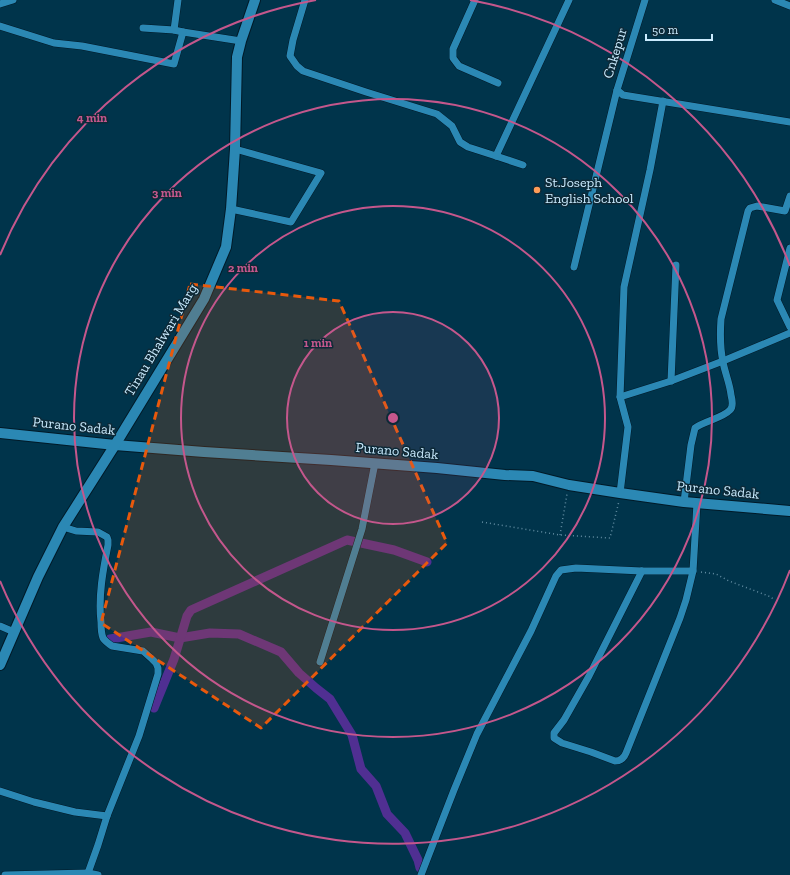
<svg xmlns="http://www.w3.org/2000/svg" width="790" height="875" font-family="'Zilla Slab',serif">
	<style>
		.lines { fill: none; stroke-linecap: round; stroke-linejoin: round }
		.canal { stroke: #502f92; stroke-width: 9 }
		.street-casing { stroke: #001a28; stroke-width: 8 }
		.secondary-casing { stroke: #001a28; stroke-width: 12 }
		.path { stroke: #628da2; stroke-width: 1.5; stroke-dasharray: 1 3; stroke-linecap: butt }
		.street { stroke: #2b88b4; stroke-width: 7 }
		.secondary { stroke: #2b88b4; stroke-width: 10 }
		.marked { fill: #e8590c; fill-opacity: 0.2; stroke: #e8590c; stroke-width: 3; stroke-dasharray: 8 5; stroke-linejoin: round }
		.ring { fill: none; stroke: #c4578c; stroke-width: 2 }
		.poi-dot { fill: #fe9c58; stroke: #0d2937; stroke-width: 1.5 }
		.labels { text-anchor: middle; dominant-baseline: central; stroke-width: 3; stroke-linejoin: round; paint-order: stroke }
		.street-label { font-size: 14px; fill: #caebfe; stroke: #0d2937 }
		.poi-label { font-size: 14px; fill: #caebfe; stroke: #0d2937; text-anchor: start }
		.centre { fill: #c4578c; stroke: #0d2937; stroke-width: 2 }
		.ring-label { font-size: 12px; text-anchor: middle; font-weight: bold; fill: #c4578c; stroke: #0d2937; stroke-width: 3; stroke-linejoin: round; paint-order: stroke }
	</style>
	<rect width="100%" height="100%" fill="#00344b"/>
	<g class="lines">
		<g class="canal">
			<polyline points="110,639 151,632 180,638 210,633 239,634 281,652 299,673 316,688 330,699 352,735 361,769 376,786 387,814 405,833 418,860 420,868"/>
			<polyline points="154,708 174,659 187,616 191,610 347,540 394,550 427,562"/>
		</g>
		<g class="street-casing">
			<g id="street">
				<polyline points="305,0 293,40 290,56 297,66 303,71 366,92 437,114 452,126 460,142 468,147 496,156 523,165"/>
				<polyline points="475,0 453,49 453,58 459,66 498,83"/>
				<polyline points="645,0 617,90 623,95 790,122"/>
				<polyline points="775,0 790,6"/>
				<polyline points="0,4 13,0"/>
				<polyline points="0,26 54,43 82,46 174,64 183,32 241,41"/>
				<polyline points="143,28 174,30 183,32"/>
				<polyline points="174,30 178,0"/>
				<polyline points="496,156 569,0"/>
				<polyline points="231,209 291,222 321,173 235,149"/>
				<polyline points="790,248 777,300 790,327"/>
				<polyline points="574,267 617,90"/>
				<polyline points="671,381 676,265"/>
				<polyline points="620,397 671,381 723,361 790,333"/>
				<polyline points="620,493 628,427 620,397 624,287 650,170 663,101"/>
				<path d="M684,502L691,445L695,428C704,421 723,418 730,410C734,406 732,399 731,395C730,384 725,373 723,362C720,348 720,333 721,319L748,211L750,208L757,206L785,211L790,196"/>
				<path d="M63,527L76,531L98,532L107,537L108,540V545C103,570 98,597 101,622C101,627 101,633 103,638C105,641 109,644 112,646L143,651L152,659L156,663L158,668V674L139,736L107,816L98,845L88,873"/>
				<path d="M642,571L589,676L564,720L554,733V738L562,743L591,752L615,761C620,761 624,758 626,753L680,618L686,600L693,571L697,503"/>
				<polyline points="0,626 14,632"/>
				<polyline points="320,662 362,529 375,463"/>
				<polyline points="0,791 34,802 75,812 107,816"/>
				<polyline points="5,875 88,873 98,875"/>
				<polyline points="421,875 454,790 477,734 531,631 556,576 561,570 576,568 642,571 693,571"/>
			</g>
		</g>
		<g class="secondary-casing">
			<g id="secondary">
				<polyline points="0,433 115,445 204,452 331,460 437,468 505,475 533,476 569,485 620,493 684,502 790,511"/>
				<polyline points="0,665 38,577 63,527 115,445 204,299 226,247 231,209 235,149 237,57 241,41 255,0"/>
			</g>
		</g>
		<g class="path">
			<polyline points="482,522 560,535 610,538 619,501"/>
			<polyline points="560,535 567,494"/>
			<polyline points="701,572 716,574 729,581 771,597 774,600"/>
		</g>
		<use href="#street" class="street"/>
		<use href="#secondary" class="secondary"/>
	</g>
	<path class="marked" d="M190,284L339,301L447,543L261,728L101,623Z"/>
	<circle cx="393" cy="418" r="106" fill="#c4578c" fill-opacity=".12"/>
	<g class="ring">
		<circle cx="393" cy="418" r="106"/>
		<circle cx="393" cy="418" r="212"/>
		<circle cx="393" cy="418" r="319"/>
		<path d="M790 570A425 425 0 0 1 0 581M0 255A425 425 0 0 1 316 0M470 0A425 425 0 0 1 790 266"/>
	</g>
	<circle class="poi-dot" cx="537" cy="190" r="4"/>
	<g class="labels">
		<g class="street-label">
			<text transform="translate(615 53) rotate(-73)">Cnkepur</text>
			<text transform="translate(161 340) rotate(-59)">Tinau Bhalwari Marg</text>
			<text transform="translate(74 426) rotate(6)">Purano Sadak</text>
			<text transform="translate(397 451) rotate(5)">Purano Sadak</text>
			<text transform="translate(718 490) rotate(6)">Purano Sadak</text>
		</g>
		<g class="poi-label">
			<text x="545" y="182">St.Joseph<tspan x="545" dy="16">English School</tspan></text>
		</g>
	</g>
	<circle cx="393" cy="418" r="6" class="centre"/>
	<g class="ring-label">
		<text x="92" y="122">4 min</text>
		<text x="167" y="197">3 min</text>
		<text x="243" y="272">2 min</text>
		<text x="318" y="347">1 min</text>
	</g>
	<path d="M646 34v6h66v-6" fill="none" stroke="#caebfe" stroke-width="2"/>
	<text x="652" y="34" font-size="12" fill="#caebfe" stroke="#0d2937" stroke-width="3" paint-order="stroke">50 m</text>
</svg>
